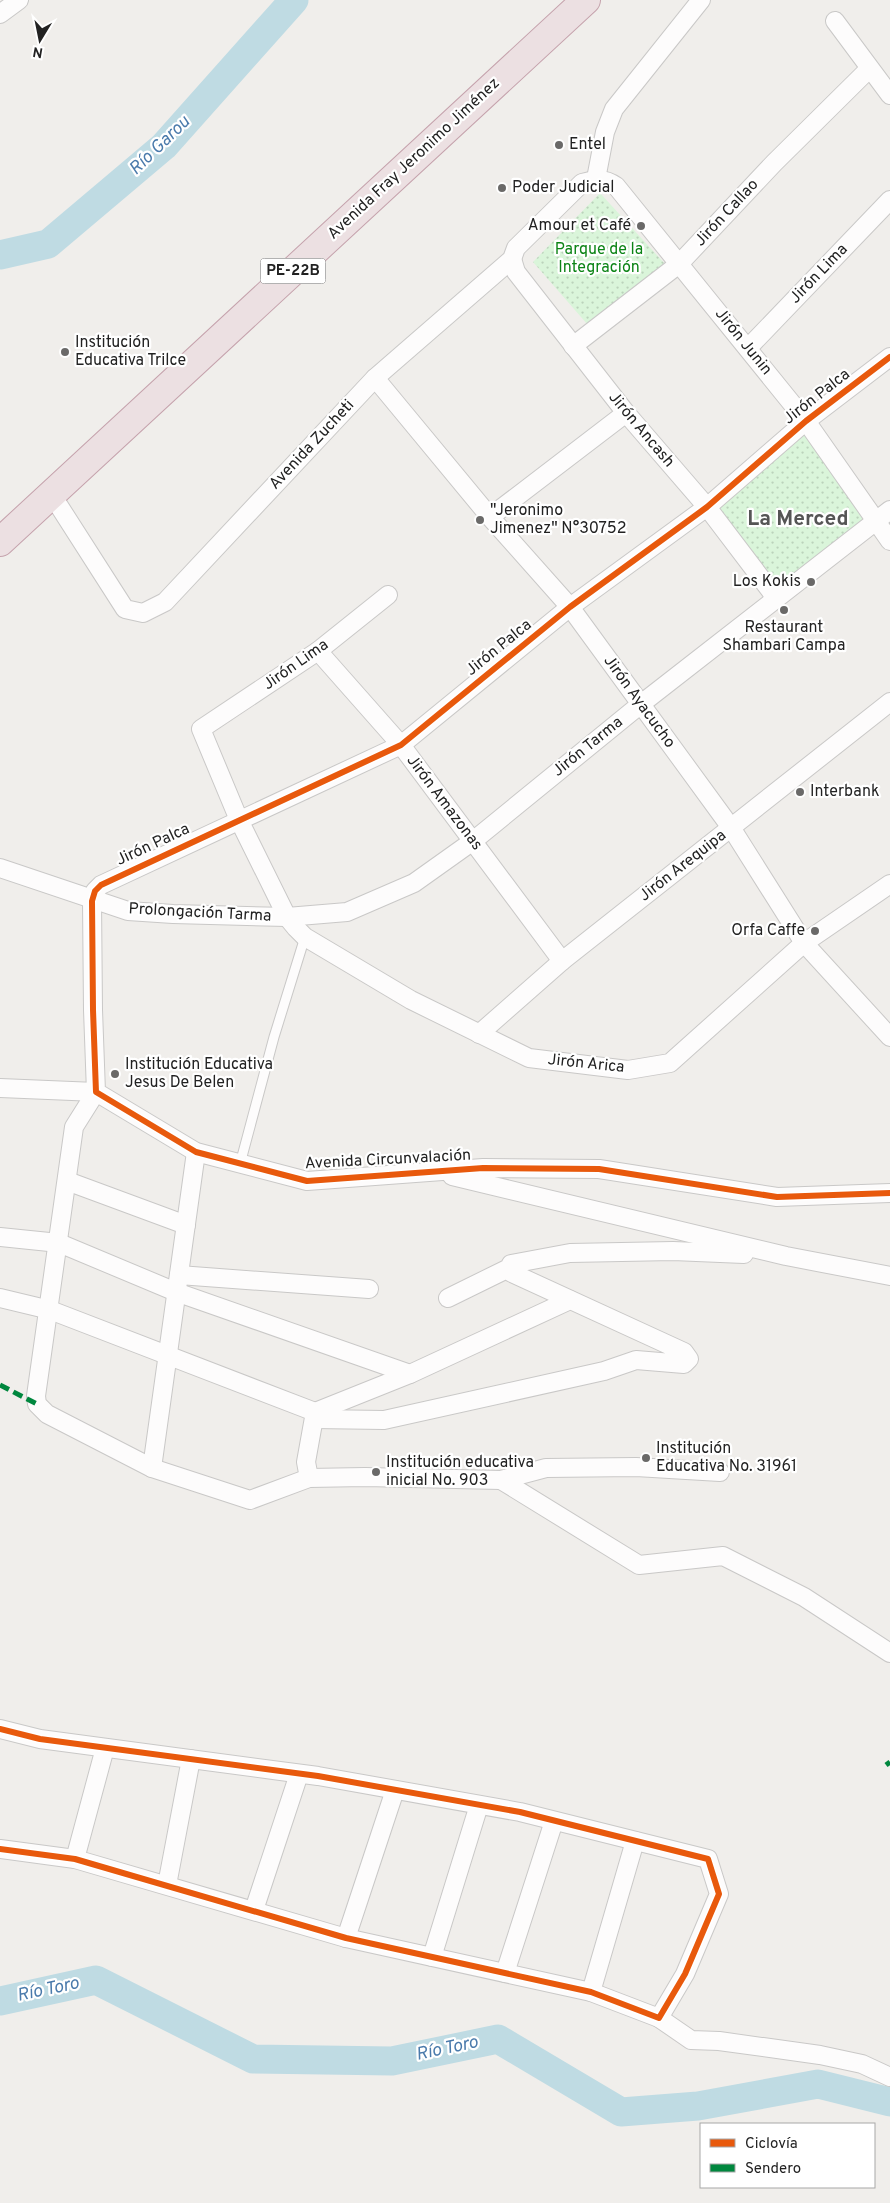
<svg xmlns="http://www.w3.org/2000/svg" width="890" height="2203" font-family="Overpass,sans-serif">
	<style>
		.park { fill: url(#park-dots) }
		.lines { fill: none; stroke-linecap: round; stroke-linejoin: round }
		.river { stroke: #bfdbe3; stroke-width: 29 }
		.lane-casing { stroke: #c9c8c7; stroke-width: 11 }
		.street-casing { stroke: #c9c8c7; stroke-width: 20 }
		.highway-casing { stroke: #c5a2ac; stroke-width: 30 }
		.lane { stroke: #fdfcfc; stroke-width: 9 }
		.street { stroke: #fdfcfc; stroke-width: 18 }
		.highway { stroke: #ece0e2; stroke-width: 28 }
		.quiet { stroke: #00873e; stroke-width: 5; stroke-dasharray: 10 5; stroke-linecap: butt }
		.cycleway-casing { stroke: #fff; stroke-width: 9 }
		.cycleway { stroke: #e8590c; stroke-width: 6 }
		.poi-dot { fill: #6a6968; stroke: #fff; stroke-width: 2 }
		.labels { text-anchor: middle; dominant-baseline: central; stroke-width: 4.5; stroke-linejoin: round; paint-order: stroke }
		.shield { fill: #fff; stroke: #646464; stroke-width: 1 }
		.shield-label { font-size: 15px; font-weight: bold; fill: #222 }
		.poi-label { font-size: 16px; fill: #222; stroke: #fff; text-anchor: start }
		.street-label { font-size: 16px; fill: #222; stroke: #fff }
		.park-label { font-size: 16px; fill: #0c8416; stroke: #fff }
		.water-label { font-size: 18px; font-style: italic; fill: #4a7aab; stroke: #fff }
		.district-label { font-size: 21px; font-weight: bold; fill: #555; stroke: #fff }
	</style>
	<defs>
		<pattern id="park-dots" width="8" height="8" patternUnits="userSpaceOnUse" patternTransform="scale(1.25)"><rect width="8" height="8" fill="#daf5da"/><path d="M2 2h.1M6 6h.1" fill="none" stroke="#bbd2bb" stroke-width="1.8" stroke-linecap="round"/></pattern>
	</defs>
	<rect width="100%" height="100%" fill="#f0eeeb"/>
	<g class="park">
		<polygon points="600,193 665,264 588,325 533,262"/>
		<polygon points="806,421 876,520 776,598 707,507"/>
	</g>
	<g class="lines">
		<g class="river">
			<polyline points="0,255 48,244 164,146 294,0"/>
			<polyline points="0,2001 96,1980 253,2059 392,2061 498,2039 621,2112 698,2106 818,2084 890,2102"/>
		</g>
		<g class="lane-casing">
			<polyline id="lane" points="240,1164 274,1037 305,937"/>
		</g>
		<g class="street-casing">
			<g id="street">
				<polyline points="0,14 19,0"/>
				<polyline points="835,21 890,95"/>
				<polyline points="596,179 605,132 614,109 701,0"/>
				<polyline points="512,259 516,272 626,413 707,507 776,598"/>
				<polyline points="573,346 679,264 774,163 869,69"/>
				<polyline points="748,348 890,200"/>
				<polyline points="890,357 806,421 707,507 570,607 401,745 101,885 95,891 92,901 93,1010 96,1092 196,1152 307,1181 483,1168 599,1169 777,1197 890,1193"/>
				<polyline points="375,378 490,517 570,607 732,829 804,943 890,1037"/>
				<path d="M52,495L125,609L143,613L165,602L375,378L512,259L516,248L582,183C596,179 604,178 616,186L806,421L890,541"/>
				<polyline points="490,517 626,413"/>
				<polyline points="388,595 318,651 201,729 239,820 287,917 296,928 305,937 411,1000 529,1058 628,1070 670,1063 804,943 890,884"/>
				<polyline points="318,651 401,745 562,961"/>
				<polyline points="0,868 128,911 173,914 287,917 347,912 414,883 473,841 641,704 890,510"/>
				<polyline points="479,1034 562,961 890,702"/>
				<polyline points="0,1088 96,1092"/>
				<polyline points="96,1092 74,1127 36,1396 37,1404 47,1414 152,1468 250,1500 309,1478 365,1477 501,1480 546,1468 636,1467 720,1472"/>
				<polyline points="452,1176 786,1256 890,1276"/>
				<polyline points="67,1181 186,1225"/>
				<polyline points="0,1237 59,1243 176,1292 410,1374"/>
				<polyline points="179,1275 369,1289"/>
				<polyline points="0,1298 50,1310 315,1412"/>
				<polyline points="448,1298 509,1268 511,1264 570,1253 673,1251 744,1254"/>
				<polyline points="314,1419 384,1420 604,1371 636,1360 684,1364 689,1359 684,1352 512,1273 509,1268"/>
				<polyline points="152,1468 196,1152"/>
				<polyline points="309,1478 306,1462 315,1412 410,1374 570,1300"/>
				<polyline points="501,1480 639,1565 723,1556 804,1597 890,1653"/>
				<polyline points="0,1729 40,1739 318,1776 520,1812 708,1859 719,1894 685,1974 659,2018 591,1992 346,1938 75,1859 0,1849"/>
				<polyline points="75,1859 105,1748"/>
				<polyline points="167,1885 191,1759"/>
				<polyline points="254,1910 299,1774"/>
				<polyline points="346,1938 395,1790"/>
				<polyline points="432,1957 479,1805"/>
				<polyline points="505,1973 554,1821"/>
				<polyline points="591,1992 635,1841"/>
				<polyline points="659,2018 691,2040 719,2041 820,2055 862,2064 890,2077"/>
			</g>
		</g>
		<g class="highway-casing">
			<polyline id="highway" points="0,542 586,0"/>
		</g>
		<use href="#lane" class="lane"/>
		<use href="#street" class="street"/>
		<use href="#highway" class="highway"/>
		<g class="quiet">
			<polyline points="0,1385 37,1404"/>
			<polyline points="886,1765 890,1762"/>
		</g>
		<g class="cycleway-casing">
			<g id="cycleway">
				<polyline points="890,357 806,421 707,507 570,607 401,745 101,885 95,891 92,901 93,1010 96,1092 196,1152 307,1181 483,1168 599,1169 777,1197 890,1193"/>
				<polyline points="0,1729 40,1739 318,1776 520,1812 708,1859 719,1894 685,1974 659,2018 591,1992 346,1938 75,1859 0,1849"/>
			</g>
		</g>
		<use href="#cycleway" class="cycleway"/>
	</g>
	<g class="poi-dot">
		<circle cx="559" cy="145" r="5"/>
		<circle cx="502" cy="188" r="5"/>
		<circle cx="641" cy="226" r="5"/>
		<circle cx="65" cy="352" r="5"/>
		<circle cx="480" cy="520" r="5"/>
		<circle cx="811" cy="582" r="5"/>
		<circle cx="784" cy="610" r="5"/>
		<circle cx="800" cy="792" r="5"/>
		<circle cx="815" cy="931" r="5"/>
		<circle cx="115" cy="1074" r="5"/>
		<circle cx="646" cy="1458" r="5"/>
		<circle cx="376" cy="1472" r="5"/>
	</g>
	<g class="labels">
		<rect class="shield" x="260.5" y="258.5" width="65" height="25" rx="4"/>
		<g class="shield-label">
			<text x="293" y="271">PE-22B</text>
		</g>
		<g class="poi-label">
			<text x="569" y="145">Entel</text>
			<text x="512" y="188">Poder Judicial</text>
			<text x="631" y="226" text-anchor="end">Amour et Café</text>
			<text x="75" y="343">Institución<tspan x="75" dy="18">Educativa Trilce</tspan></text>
			<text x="490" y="511">"Jeronimo<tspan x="490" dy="18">Jimenez" N°30752</tspan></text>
			<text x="801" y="582" text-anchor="end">Los Kokis</text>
			<text x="784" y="628" text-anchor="middle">Restaurant<tspan x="784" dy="18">Shambari Campa</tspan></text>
			<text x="810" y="792">Interbank</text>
			<text x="805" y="931" text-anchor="end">Orfa Caffe</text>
			<text x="125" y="1065">Institución Educativa<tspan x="125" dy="18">Jesus De Belen</tspan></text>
			<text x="656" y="1449">Institución<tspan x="656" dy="18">Educativa No. 31961</tspan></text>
			<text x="386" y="1463">Institución educativa<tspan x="386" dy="18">inicial No. 903</tspan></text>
		</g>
		<g class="street-label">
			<text transform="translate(414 159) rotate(-43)">Avenida Fray Jeronimo Jiménez</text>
			<text transform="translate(727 213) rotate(-47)">Jirón Callao</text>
			<text transform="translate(819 274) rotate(-46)">Jirón Lima</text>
			<text transform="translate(743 342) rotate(51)">Jirón Junin</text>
			<text transform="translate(817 397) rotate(-38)">Jirón Palca</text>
			<text transform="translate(641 430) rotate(50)">Jirón Ancash</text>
			<text transform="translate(312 445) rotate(-47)">Avenida Zucheti</text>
			<text transform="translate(499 648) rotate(-39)">Jirón Palca</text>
			<text transform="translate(296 665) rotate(-35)">Jirón Lima</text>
			<text transform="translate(639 702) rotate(54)">Jirón Ayacucho</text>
			<text transform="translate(588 747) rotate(-39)">Jirón Tarma</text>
			<text transform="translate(444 803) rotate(53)">Jirón Amazonas</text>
			<text transform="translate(153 845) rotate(-25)">Jirón Palca</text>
			<text transform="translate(683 866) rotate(-38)">Jirón Arequipa</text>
			<text transform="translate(200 913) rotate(3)">Prolongación Tarma</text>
			<text transform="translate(586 1064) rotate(6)">Jirón Arica</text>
			<text transform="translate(388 1160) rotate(-3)">Avenida Circunvalación</text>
		</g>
		<g class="park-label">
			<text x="599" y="250">Parque de la<tspan x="599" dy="18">Integración</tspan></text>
		</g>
		<g class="water-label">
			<text transform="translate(160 146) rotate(-44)">Río Garou</text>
			<text transform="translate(48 1990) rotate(-12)">Río Toro</text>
			<text transform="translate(447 2049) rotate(-12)">Río Toro</text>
		</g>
		<g class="district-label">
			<text x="798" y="519">La Merced</text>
		</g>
	</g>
	<rect x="700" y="2123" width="175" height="65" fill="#ffffff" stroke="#a7a7a7"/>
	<rect x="710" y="2139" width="25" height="8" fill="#e8590c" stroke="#a7a7a7"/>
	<text x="745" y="2148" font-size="15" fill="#222222">Ciclovía</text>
	<rect x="710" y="2164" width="25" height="8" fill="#00873e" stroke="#a7a7a7"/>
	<text x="745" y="2173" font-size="15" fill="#222222">Sendero</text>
	<g transform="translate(40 40) rotate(190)" stroke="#ffffff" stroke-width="4" paint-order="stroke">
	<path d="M0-4L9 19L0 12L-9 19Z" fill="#222222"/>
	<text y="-8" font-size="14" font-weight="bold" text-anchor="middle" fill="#222222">N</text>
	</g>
</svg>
